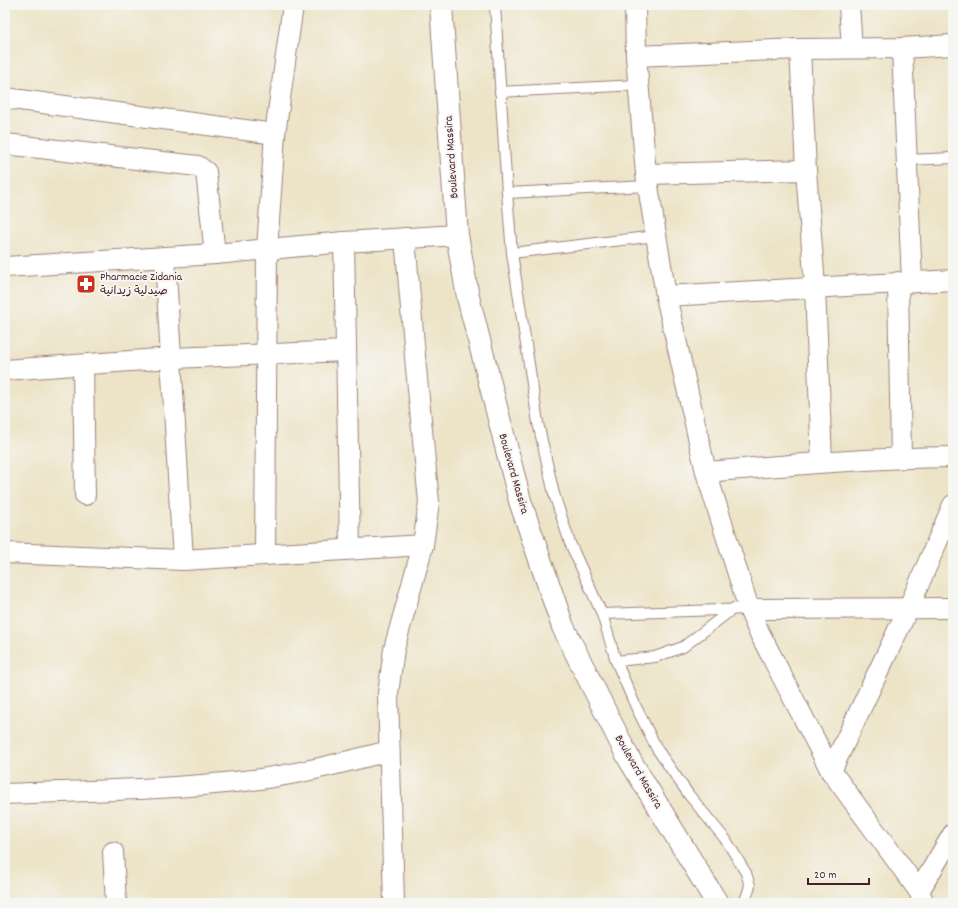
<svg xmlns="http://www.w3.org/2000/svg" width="958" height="908" font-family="Dekko,'Playpen Sans Arabic',sans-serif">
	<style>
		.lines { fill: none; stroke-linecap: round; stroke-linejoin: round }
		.lane-casing { stroke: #9c827a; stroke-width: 12 }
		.street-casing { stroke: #9c827a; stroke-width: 22 }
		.secondary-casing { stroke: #9c827a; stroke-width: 24 }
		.lane { stroke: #fff; stroke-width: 10 }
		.street { stroke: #fff; stroke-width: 20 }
		.secondary { stroke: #fff; stroke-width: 22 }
		.labels { text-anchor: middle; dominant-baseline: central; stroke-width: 4; stroke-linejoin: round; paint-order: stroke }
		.street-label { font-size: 12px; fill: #4a1f2b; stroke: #f6f6f2 }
		.poi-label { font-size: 12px; fill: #4a1f2b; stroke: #f6f6f2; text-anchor: start }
	</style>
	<rect width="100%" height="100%" fill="#f6f6f2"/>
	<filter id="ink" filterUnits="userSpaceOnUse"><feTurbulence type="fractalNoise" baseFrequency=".025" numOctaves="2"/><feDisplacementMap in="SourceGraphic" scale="8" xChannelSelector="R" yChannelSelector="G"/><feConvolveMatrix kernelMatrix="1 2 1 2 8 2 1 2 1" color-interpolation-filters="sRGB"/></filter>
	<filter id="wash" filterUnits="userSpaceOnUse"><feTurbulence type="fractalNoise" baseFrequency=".012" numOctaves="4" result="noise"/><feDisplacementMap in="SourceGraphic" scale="16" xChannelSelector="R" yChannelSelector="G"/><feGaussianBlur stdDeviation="0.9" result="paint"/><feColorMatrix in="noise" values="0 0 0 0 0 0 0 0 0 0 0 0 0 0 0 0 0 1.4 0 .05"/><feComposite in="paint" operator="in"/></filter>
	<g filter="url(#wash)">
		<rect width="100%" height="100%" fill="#ede4c8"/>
	</g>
	<g filter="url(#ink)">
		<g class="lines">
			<g class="lane-casing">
				<g id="lane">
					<polyline points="495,5 507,193 512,253 538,423 554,494 570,543 602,614 616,661 636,707 657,749 689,795 726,840 746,873 750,886 746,898 743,903"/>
					<polyline points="500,92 639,85"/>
					<polyline points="907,160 953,158"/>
					<polyline points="507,193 648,186"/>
					<polyline points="512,253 656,236"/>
					<polyline points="602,614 749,609"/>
					<polyline points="616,661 655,657 683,647 734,608"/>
				</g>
			</g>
			<g class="street-casing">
				<g id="street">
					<polyline points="635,5 636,56 646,174 666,296 706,472 749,609 759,632 831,771 919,891 924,903"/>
					<polyline points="849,5 852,48"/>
					<polyline points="902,48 912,282"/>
					<polyline points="800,49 806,170 815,287 822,462"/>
					<polyline points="636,56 800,49 902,48 953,45"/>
					<polyline points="5,98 275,134"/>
					<polyline points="5,144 198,166 206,172 215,254"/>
					<polyline points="646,174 806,170"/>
					<polyline points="344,242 350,549"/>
					<polyline points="165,257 183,560"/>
					<polyline points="5,267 215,254 344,242 457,235"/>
					<polyline points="898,282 901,458"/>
					<polyline points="666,296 953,280"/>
					<polyline points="83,365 85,495"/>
					<polyline points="5,370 172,358 346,351"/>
					<path d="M706,472C789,465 870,458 953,457"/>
					<polyline points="5,553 183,560 423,545"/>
					<polyline points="265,555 267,249 275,134 293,5"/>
					<polyline points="749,609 953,608"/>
					<polyline points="831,771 909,607 953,505"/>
					<path d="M5,794C84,791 165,790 244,781C293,776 341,763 389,751"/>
					<polyline points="113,852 116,903"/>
					<polyline points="919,891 953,834"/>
					<polyline points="394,903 388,694 394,649 423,545 429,502 416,368 405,238"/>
				</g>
			</g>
			<g class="secondary-casing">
				<polyline id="secondary" points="441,5 457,235 468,297 520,501 563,627 628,757 717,903"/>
			</g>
			<use href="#lane" class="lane"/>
			<use href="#street" class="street"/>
			<use href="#secondary" class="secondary"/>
		</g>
	</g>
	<defs>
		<g id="pharmacy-square" transform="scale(1)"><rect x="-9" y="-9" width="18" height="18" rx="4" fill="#c8321e" stroke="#f6f6f2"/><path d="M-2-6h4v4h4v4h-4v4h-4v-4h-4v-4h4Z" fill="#fff"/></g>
	</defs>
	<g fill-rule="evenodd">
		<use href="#pharmacy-square" x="86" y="284"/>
	</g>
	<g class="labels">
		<g class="street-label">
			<text transform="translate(452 157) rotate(-94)">Boulevard Massira</text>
			<text transform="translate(513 474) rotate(74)">Boulevard Massira</text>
			<text transform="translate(638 772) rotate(60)">Boulevard Massira</text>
		</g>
		<g class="poi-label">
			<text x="100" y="277">Pharmacie Zidania<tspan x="100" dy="14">صيدلية زيدانية</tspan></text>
		</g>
	</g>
	<rect width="958" height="908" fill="none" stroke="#f6f6f2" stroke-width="20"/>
	<path d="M808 878v6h61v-6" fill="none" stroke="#4a1f2b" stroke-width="2"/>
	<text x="814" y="878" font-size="12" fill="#4a1f2b" stroke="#f6f6f2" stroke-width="3" paint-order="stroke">20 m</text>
</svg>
